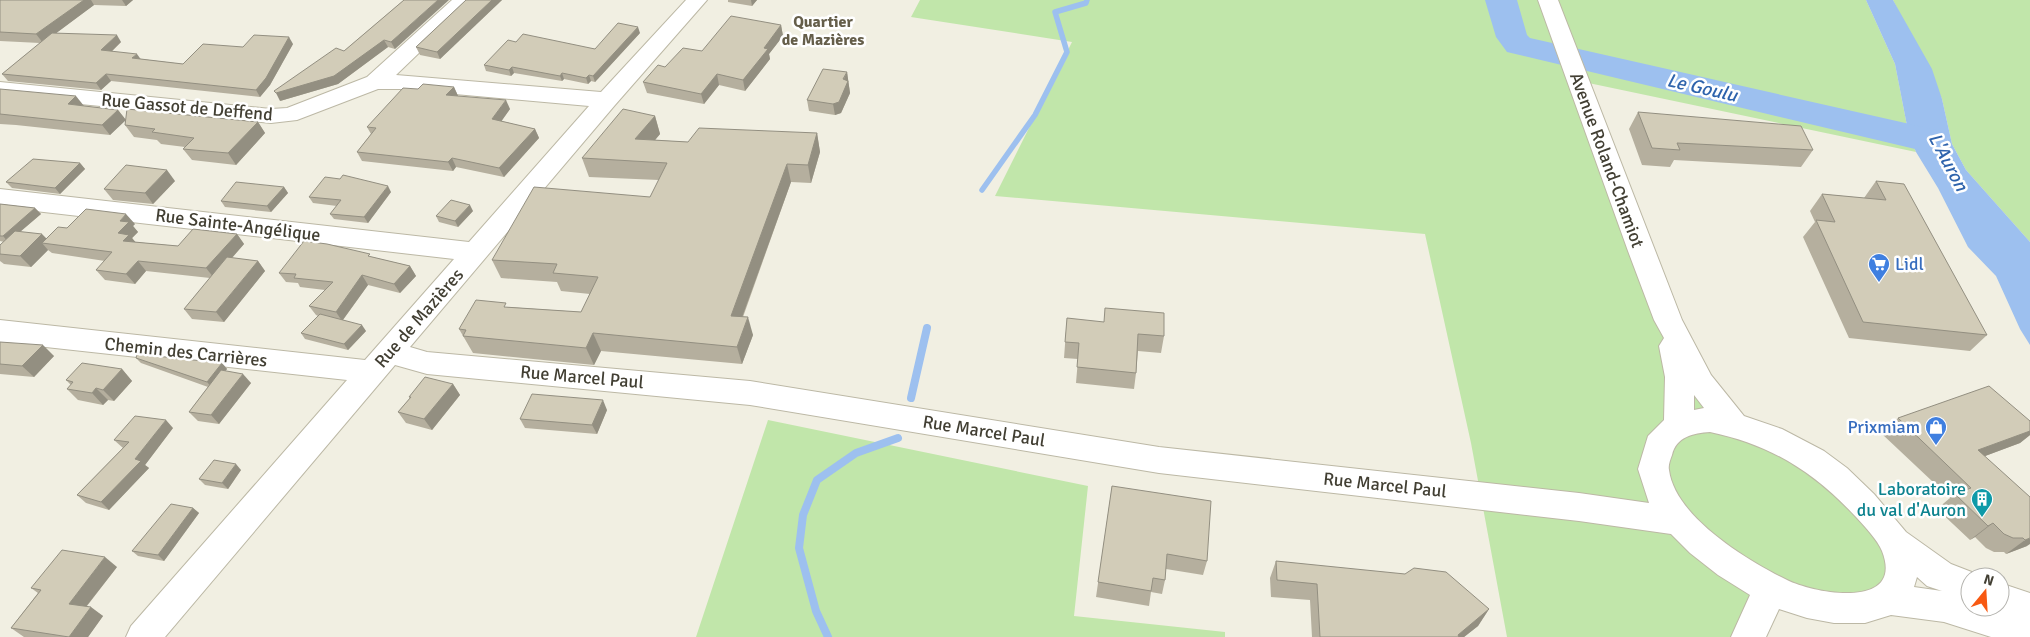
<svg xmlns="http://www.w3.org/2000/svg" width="2030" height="637" font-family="Signika,sans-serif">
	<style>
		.green { fill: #c1e6aa }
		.water { fill: #9dc0ef }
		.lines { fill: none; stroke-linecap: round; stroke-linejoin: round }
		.stream-far1 { stroke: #9dc0ef; stroke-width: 5.5 }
		.stream { stroke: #9dc0ef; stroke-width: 8 }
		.river { fill: #9dc0ef; fill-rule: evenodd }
		.minor-casing { stroke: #bcb8a5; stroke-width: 2 }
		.minor { fill: #fff; fill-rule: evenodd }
		.wall { fill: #b5af9e }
		.shaded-wall { fill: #938f81 }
		.building { fill: #d2ccb8; stroke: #938f81 }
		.labels { text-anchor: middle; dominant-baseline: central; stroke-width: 5; stroke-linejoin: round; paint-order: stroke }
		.far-neighbourhood-label { font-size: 16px; font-weight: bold; fill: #655e4a; stroke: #fff }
		.street-label { font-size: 18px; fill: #423f33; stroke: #fff }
		.shop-label { font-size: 18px; fill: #366cbe; stroke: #fff; text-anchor: start }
		.culture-label { font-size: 18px; fill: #0d838f; stroke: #fff; text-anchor: end }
		.water-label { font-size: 19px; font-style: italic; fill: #2e63ac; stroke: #fff }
	</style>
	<rect width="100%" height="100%" fill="#f1efe2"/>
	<g class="green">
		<polygon points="920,0 1866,0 1895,64 1909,136 1916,152 1579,81 1668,320 1752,429 1895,542 1890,599 1769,589 1748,637 1507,637 1471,443 1425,234 995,196 1072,42 911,17"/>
		<polygon points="1893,0 2030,0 2030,242 1966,170 1952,144 1942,99"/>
		<polygon points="768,420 1088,486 1074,616 1225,632 1225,637 696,637"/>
	</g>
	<polygon class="water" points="1866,0 1893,0 1932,69 1942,99 1952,144 1966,170 2030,242 2030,345 2020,329 1996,276 1968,247 1938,188 1916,152 1909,136 1895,64"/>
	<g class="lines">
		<polyline class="stream-far1" points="982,190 1035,115 1067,52 1055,12 1086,3 1087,0"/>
		<g class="stream">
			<polyline points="911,398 927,328"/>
			<polyline points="828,637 816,611 799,548 803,515 817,480 856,453 898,438"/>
		</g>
		<polygon class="river" points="1485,0 1517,0 1527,35 1530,38 1932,129 1945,133 1950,141 1945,149 1932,153 1507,52 1496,37"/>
		<g class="minor-casing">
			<path id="minor" d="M452,0H474L396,75L601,92L686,0H707L615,105L410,347L427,352L750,381L1159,447L1579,493L1649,503L1638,469L1648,436L1664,420L1665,377L1659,346L1664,338L1654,320L1628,251L1538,0H1558L1682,320L1711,375L1744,416L1782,429L1824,451L1847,468L1874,494L1906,532L1951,564L1982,576L1970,577V607H2000V583L2030,593V637H1991L1944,622L1891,615L1865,623H1834L1807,618L1779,609L1766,637H1731L1750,595L1718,575L1690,553L1671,534L1579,521L1159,473L750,405L427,374L395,365L165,637H126L131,626L347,380L0,342V320L365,360L454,259L0,207V189L469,242L589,106L400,89H378L297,120L271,123L0,96V82L271,109L287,108L367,77ZM1694,395L1704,408L1694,410ZM1710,432C1772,445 1814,472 1857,518C1865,527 1877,539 1882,551C1905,610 1815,594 1787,580C1748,561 1675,517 1669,470C1668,466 1670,460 1672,455C1676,437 1693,433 1710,432ZM1917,577L1927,586L1942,591L1914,587Z"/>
		</g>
		<use href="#minor" class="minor"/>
	</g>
	<g class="wall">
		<polygon points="0,0 133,0 126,6 94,5 56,33 121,42 112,51 141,59 183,64 243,47 293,44 270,85 260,97 111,81 101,90 8,81 2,74 40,43 0,41"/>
		<polygon points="404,0 395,49 388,47 338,84 280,101 344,51"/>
		<polygon points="466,0 502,0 440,59 420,55 416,47"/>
		<polygon points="728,0 757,0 752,6 728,2"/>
		<polygon points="781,25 783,36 769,54 770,59 745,91 719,85 704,104 647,93 643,82 702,51"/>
		<polygon points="640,33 595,82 591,81 588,84 564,79 562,81 514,73 511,76 486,71 484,65 516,42 595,49"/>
		<polygon points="847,72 850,93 841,113 835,115 809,111 807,100"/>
		<polygon points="454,87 458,96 510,109 501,121 535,129 539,138 504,177 456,167 453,171 362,161 357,152 371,134 367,127 418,89"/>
		<polygon points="0,89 83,106 118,110 125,119 258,122 265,133 236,165 192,160 183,149 185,147 161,144 157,140 134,137 125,125 125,120 110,135 16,125 0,124"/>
		<polygon points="1638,112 1813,150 1801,167 1674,160 1670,167 1642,165 1629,129"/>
		<polygon points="655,116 660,134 655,140 688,142 817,133 820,152 811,183 791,182 743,317 753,335 742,364 601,351 594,365 473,353 459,329 508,307 581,312 590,294 561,291 557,282 501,278 492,260 650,197 659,180 589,177 582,158"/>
		<polygon points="80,163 85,169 60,194 12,188 6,182"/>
		<polygon points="175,181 153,204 113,200 104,189"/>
		<polygon points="1876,181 1987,335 1970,351 1849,338 1803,237 1815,222 1810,211 1822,194 1864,198"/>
		<polygon points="284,187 288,193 271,212 225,207 221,201"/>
		<polygon points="391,192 368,223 334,219 330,214 337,206 313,203 309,197"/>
		<polygon points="0,204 35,208 41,214 20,232 46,239 67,228 135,224 133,226 138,232 132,238 135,242 178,246 237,234 244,244 232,258 258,261 265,271 224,322 192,319 184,309 210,278 146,271 135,284 105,280 96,270 105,261 52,253 48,250 31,267 4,264 0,261 0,245 4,242 0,241"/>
		<polygon points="473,211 458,227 439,222 436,216"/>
		<polygon points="372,257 410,266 416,276 400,293 368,285 343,320 366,331 348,350 305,339 301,333 318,316 316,315 309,306 325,290 300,287 298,283 286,282 279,273"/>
		<polygon points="1067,318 1164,336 1161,353 1138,351 1136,373 1134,389 1076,383 1078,359 1064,358"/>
		<polygon points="0,342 54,356 34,377 0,374"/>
		<polygon points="136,358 222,363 227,369 225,371 251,383 219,424 198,421 189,412 208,387 141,363"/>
		<polygon points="122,369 132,381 114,401 108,400 103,405 78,400 67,389 71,385 66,380"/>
		<polygon points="453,384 460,395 432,430 406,423 398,412 410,398 409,397"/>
		<polygon points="607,410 597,434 525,428 520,419"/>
		<polygon points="1898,418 2030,421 2030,435 2020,443 1985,456 2027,546 2006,554 2004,552 1994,552 1986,548 1975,537 1970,540 1937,509 1950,498 1882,434"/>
		<polygon points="173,428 145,465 149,468 109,510 86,503 77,495 123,448 114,440"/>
		<polygon points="241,470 228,489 205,485 199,479"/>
		<polygon points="1112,486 1207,561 1203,575 1166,569 1165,580 1162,594 1151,592 1149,606 1096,597"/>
		<polygon points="193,508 199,513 164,561 138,556 132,551"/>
		<polygon points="1276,561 1489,609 1478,626 1464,637 1312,637 1310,600 1271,597 1270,578"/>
		<polygon points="117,567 87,606 103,616 88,637 24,637 11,628 38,593 31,588"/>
	</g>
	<g class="shaded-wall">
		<polygon points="84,0 91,0 94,5 43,43 36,34"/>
		<polygon points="122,0 133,0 126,6"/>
		<polygon points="438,0 449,0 395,49 391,42"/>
		<polygon points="492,0 502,0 440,59 437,52"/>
		<polygon points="751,0 757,0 752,6"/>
		<polygon points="781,25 783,36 769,54 770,59 745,91 743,80 764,48"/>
		<polygon points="638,27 640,33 595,82 593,76"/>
		<polygon points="117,35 121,42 106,57 101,50"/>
		<polygon points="289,37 293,44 270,85 260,97 256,90"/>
		<polygon points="384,40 388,47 338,84 280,101 276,93"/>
		<polygon points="137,54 142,61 132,58"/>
		<polygon points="512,67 514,73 511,76 509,70"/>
		<polygon points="847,72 850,93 841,113 835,115 833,104"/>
		<polygon points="562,73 564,79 562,81 560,76"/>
		<polygon points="106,74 111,81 101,90 96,83"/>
		<polygon points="717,74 719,85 704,104 701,94"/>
		<polygon points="589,75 591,81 588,84 586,78"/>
		<polygon points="454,87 458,96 446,95"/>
		<polygon points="76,96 84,106 68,104"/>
		<polygon points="506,100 510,109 496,129 492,119"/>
		<polygon points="118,110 126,120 110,135 102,125"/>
		<polygon points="655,116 660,134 641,157 635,139"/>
		<polygon points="258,122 265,133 236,165 228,153"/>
		<polygon points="535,129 539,138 504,177 499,168"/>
		<polygon points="817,133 820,152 811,183 808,165"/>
		<polygon points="452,158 456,167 453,171 448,162"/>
		<polygon points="80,163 85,169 60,194 55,188"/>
		<polygon points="787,164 791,182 736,334 731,316"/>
		<polygon points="167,170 175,181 153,204 145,193"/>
		<polygon points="388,186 391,192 368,223 364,217"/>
		<polygon points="284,187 288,193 271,212 267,206"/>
		<polygon points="470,205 473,211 458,227 455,221"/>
		<polygon points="35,208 41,214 8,242 3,236"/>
		<polygon points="126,214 135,224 133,226 138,232 132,238 138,245 132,251 118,233 120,221"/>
		<polygon points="42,234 52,244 42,243 48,250 31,267 20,256"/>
		<polygon points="237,234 244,244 214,278 206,268"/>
		<polygon points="138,261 146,271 135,284 126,274"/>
		<polygon points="258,261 265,271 224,322 216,312"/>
		<polygon points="410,266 416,276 400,293 394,284"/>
		<polygon points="362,275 368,285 342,321 336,312"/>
		<polygon points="748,317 753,335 742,364 737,347"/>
		<polygon points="362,325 366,331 348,350 344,344"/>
		<polygon points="593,333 601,351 594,365 586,348"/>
		<polygon points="43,345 54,356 34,377 22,366"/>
		<polygon points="222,363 227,369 212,388 207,382"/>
		<polygon points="122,369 132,381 114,401 103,390"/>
		<polygon points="243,374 251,383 219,424 211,415"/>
		<polygon points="453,384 460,395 432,430 424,419"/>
		<polygon points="96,388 108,400 103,405 92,393"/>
		<polygon points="603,400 607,410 597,434 592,425"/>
		<polygon points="166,420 173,428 145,465 149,468 109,510 101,502"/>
		<polygon points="2030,431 2030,435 2020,443 1961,465 1978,450"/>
		<polygon points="236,464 241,470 228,489 222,483"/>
		<polygon points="193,508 199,513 164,561 158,555"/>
		<polygon points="1993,523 1975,537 1970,540 1988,526"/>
		<polygon points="2030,538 2030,544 2027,546 2006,554 2025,540"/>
		<polygon points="105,557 117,567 81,613 69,604"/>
		<polygon points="91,607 103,616 88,637 69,637"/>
		<polygon points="1489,609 1478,626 1464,637 1457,637 1458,635"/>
	</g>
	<g class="building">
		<polygon points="0,0 84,0 36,34 0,32"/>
		<polygon points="404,0 438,0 391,42 384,40 334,76 276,93 274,91 336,48 344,51"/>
		<polygon points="466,0 492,0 437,52 416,47"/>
		<polygon points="731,16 781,25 764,48 768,49 743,80 717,74 701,94 643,82 658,65 665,67 683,48 702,51"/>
		<polygon points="618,23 638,27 593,76 589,75 586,78 562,73 560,76 512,67 509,70 484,65 508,40 516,42 523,34 595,49"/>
		<polygon points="52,33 117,35 101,50 137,54 132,58 183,64 203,44 243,47 254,35 289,37 266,78 256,90 106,74 96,83 2,74"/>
		<polygon points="823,69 847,72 843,79 848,81 839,102 833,104 807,100"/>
		<polygon points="423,84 454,87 446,95 506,100 492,119 535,129 499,168 452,158 448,162 357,152 376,128 367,127 403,88 418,89"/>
		<polygon points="0,89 76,96 68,104 118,110 102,125 0,114"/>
		<polygon points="127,109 258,122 228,153 183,149 194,138 152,132 155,129 125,125"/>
		<polygon points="623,109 655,116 635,139 688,142 699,128 817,133 808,165 787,164 731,316 748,317 737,347 593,333 586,348 463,336 466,330 459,329 476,300 506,303 504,307 581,312 598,277 553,273 557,264 492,260 534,187 650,197 667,163 582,158"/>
		<polygon points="1638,112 1801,126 1813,150 1677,143 1680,150 1652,148"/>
		<polygon points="33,159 80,163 55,188 6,182"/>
		<polygon points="126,165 167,170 145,193 104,189"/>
		<polygon points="343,175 388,186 364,217 330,214 341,200 309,197 325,177 340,179"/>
		<polygon points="1876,181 1904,184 1987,335 1863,322 1816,220 1835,222 1822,194 1886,200"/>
		<polygon points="236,182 284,187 267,206 221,201"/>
		<polygon points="451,200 470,205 455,221 436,216"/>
		<polygon points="0,204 35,208 3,236 0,236"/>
		<polygon points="86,209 126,214 120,221 129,222 118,233 129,235 123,241 178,246 193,229 237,234 206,268 138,261 126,274 96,270 112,252 42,243 58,227 67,228"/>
		<polygon points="15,231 42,234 20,256 0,254 0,245"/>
		<polygon points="304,241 327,244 370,254 368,256 410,266 394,284 362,275 336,312 309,306 333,282 294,278 296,274 279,273"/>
		<polygon points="227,257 258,261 216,312 184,309"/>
		<polygon points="1105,308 1164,313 1164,336 1138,334 1136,373 1077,367 1079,343 1065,342 1067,318 1104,322"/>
		<polygon points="320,314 362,325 344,344 301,333"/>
		<polygon points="0,342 43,345 22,366 0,364"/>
		<polygon points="137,354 222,363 207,382 136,358"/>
		<polygon points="82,363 122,369 103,390 96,388 92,393 67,389 73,382 66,380"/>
		<polygon points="221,370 243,374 211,415 189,412"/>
		<polygon points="425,377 453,384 424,419 398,412 411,397 409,397"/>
		<polygon points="1989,386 2030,421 2030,431 1978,450 2030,497 2030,538 2025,540 2023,538 2013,538 2004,534 1993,523 1988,526 1955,494 1971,488 1898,418"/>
		<polygon points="532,394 603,400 592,425 520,419"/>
		<polygon points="135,416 166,420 135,459 141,461 101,502 77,495 129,442 114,440"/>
		<polygon points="214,460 236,464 222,483 199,479"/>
		<polygon points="1112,486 1211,501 1207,561 1167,554 1165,580 1153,578 1151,591 1098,582"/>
		<polygon points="171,504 193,508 158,555 132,551"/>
		<polygon points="62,550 105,557 69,604 91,607 69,637 11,628 41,590 31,588"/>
		<polygon points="1276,561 1405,574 1414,568 1446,572 1489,609 1458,635 1459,637 1320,637 1317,584 1277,580"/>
	</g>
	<defs>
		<g id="supermarket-pin" transform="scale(1.125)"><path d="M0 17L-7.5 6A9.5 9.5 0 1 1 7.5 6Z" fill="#3f7fe0" stroke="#fff"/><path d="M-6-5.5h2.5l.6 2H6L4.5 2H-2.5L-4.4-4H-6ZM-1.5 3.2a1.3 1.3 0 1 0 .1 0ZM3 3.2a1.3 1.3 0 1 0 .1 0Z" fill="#fff"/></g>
		<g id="shop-pin" transform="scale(1.125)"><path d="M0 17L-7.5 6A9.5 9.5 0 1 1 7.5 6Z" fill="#3f7fe0" stroke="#fff"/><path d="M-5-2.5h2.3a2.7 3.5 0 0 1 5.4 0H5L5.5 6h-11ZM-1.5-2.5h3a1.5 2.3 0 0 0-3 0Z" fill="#fff"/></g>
		<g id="building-pin" transform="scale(1.125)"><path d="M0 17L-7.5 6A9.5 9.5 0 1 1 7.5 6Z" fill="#0f9aa8" stroke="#fff"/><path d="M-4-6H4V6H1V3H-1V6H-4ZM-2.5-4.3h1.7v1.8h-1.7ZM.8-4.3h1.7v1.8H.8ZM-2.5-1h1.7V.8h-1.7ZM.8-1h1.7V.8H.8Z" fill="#fff"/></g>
	</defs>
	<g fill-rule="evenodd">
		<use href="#supermarket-pin" x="1879" y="264"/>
		<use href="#shop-pin" x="1936" y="427"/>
		<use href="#building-pin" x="1982" y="499"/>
	</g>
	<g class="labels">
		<g class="far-neighbourhood-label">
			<text x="823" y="22">Quartier<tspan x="823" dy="18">de Mazières</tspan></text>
		</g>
		<g class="street-label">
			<text transform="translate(187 107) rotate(5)">Rue Gassot de Deffend</text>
			<text transform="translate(1607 160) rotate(70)">Avenue Roland-Chamiot</text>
			<text transform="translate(238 225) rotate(7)">Rue Sainte-Angélique</text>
			<text transform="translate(419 318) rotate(-49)">Rue de Mazières</text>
			<text transform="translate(186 352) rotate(6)">Chemin des Carrières</text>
			<text transform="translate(582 377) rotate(5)">Rue Marcel Paul</text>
			<text transform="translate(984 431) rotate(9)">Rue Marcel Paul</text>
			<text transform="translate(1385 485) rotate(6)">Rue Marcel Paul</text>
		</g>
		<g class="shop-label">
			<text x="1895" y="264">Lidl</text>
			<text x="1920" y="427" text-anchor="end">Prixmiam</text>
		</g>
		<g class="culture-label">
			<text x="1966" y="489">Laboratoire<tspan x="1966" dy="21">du val d'Auron</tspan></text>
		</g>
		<g class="water-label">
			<text transform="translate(1702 88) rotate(13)">Le Goulu</text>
			<text transform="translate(1948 162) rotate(62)">L'Auron</text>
		</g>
	</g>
	<g transform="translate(1985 592) rotate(18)"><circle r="24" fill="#ffffff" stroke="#b3b2ad"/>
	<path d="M0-4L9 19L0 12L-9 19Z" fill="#f85912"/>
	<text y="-8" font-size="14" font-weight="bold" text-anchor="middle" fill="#423f33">N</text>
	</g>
</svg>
